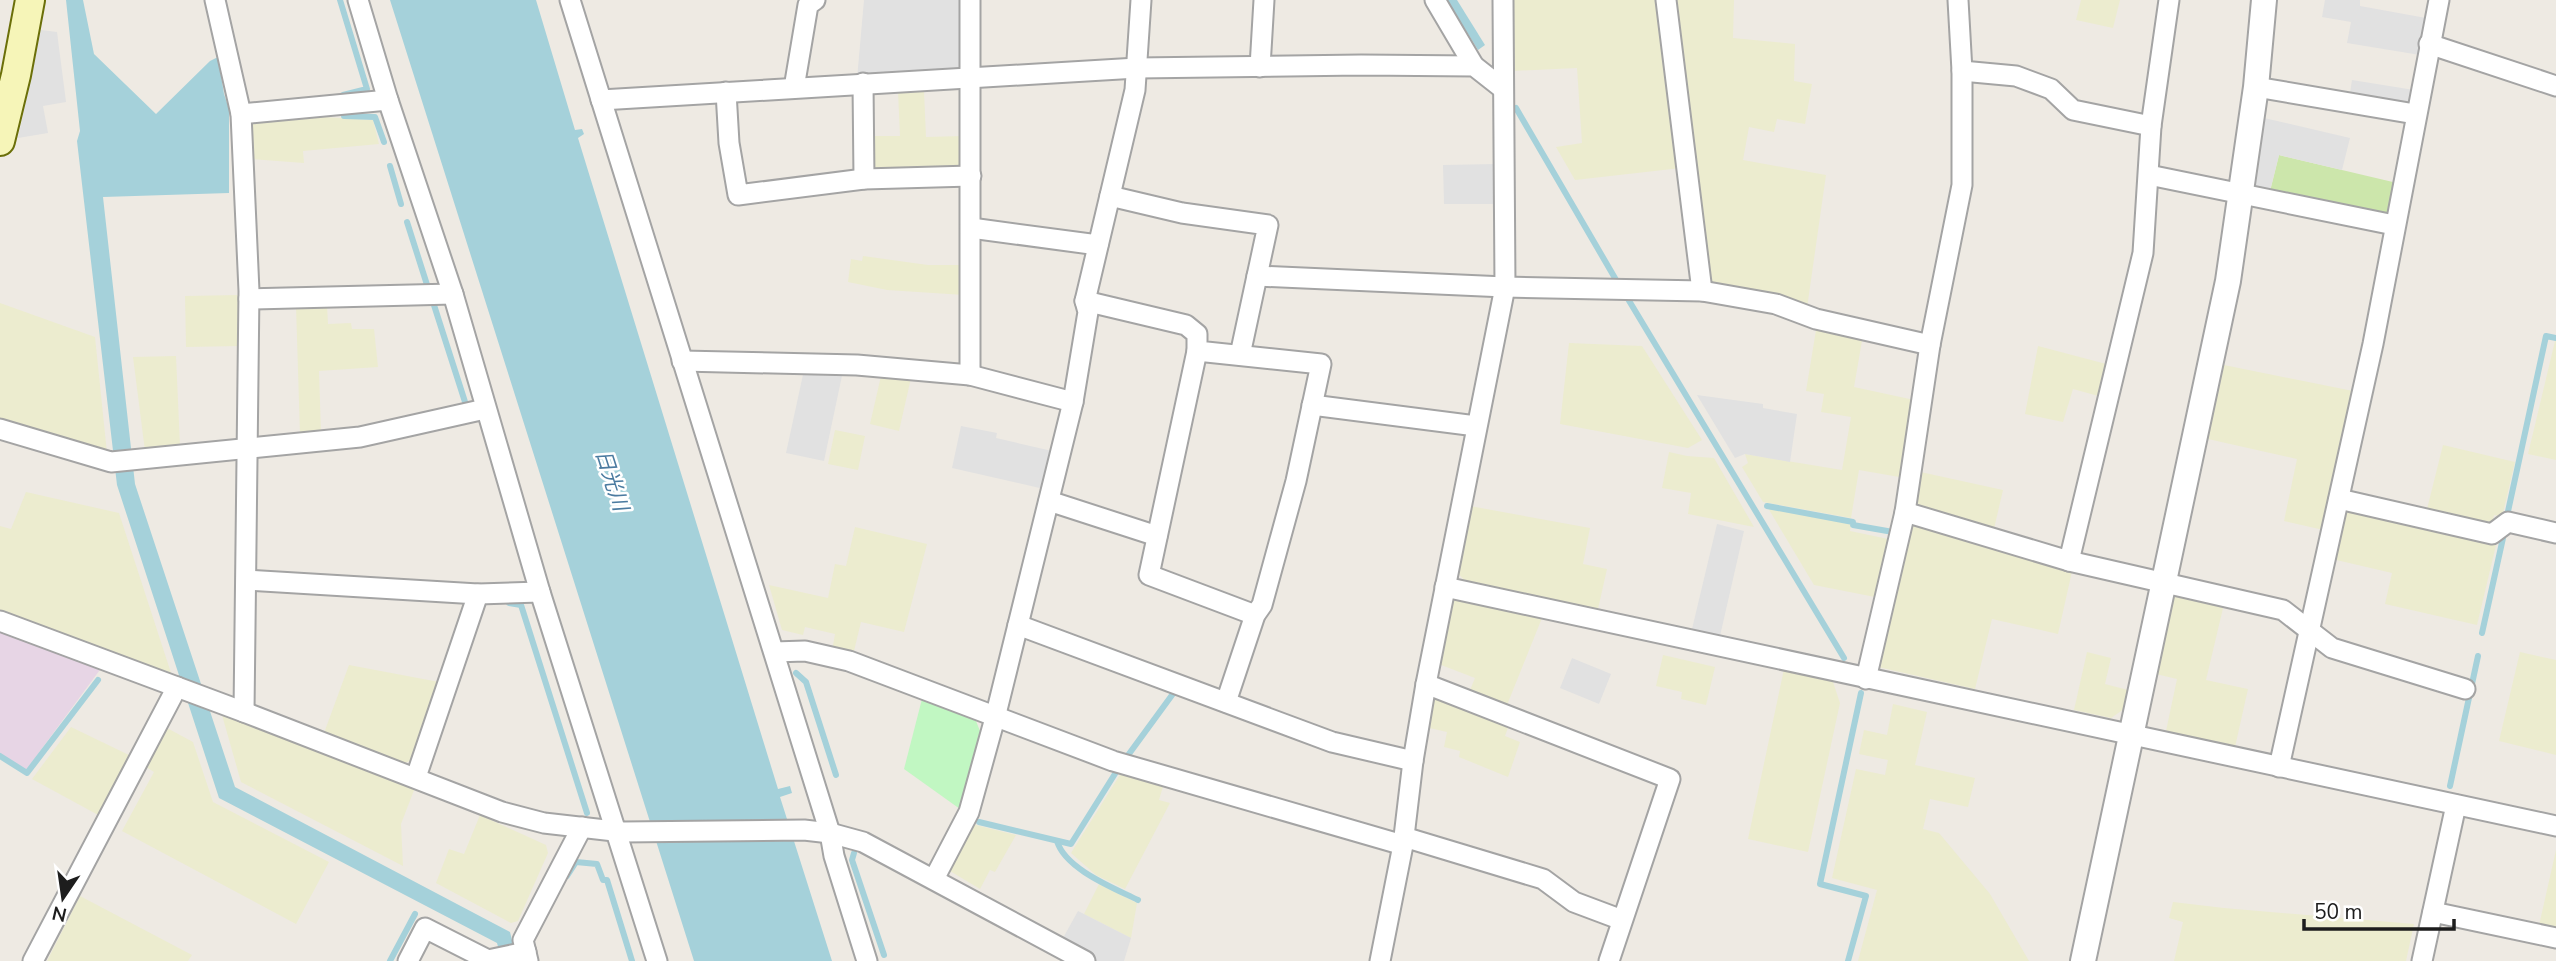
<svg xmlns="http://www.w3.org/2000/svg" width="2556" height="961" font-family="'Nunito Sans','Noto Sans JP',sans-serif">
	<style>
		.industrial { fill: #e7d5e5 }
		.farmland { fill: #ececcf }
		.grass { fill: #cce6ab }
		.park { fill: #c1f7c2 }
		.parking { fill: #e1e1e1 }
		.water { fill: #a5d1da }
		.lines { fill: none; stroke-linecap: round; stroke-linejoin: round }
		.stream { stroke: #a5d1da; stroke-width: 6 }
		.minor-casing { stroke: #a4a4a4; stroke-width: 23 }
		.tertiary-casing { stroke: #a4a4a4; stroke-width: 28 }
		.secondary-casing { stroke: #6b6f09; stroke-width: 32 }
		.minor { stroke: #fff; stroke-width: 19 }
		.tertiary { stroke: #fff; stroke-width: 24 }
		.secondary { stroke: #f6f5b8; stroke-width: 28 }
		.labels { text-anchor: middle; dominant-baseline: central; stroke-width: 5; stroke-linejoin: round; paint-order: stroke }
		.water-label { font-size: 21px; font-style: italic; fill: #4b7ba0; stroke: #fff }
	</style>
	<rect width="100%" height="100%" fill="#eeeae3"/>
	<polygon class="industrial" points="0,630 102,667 26,770 0,753"/>
	<g class="farmland">
		<polygon points="1511,0 1661,0 1681,168 1575,180 1556,147 1582,143 1577,68 1512,71"/>
		<polygon points="1671,0 1734,0 1733,38 1795,44 1794,81 1812,84 1805,124 1777,119 1774,132 1749,127 1743,160 1826,175 1807,308 1714,288 1704,279"/>
		<polygon points="2081,0 2120,0 2113,28 2076,20"/>
		<polygon points="898,91 924,91 926,137 963,136 963,166 958,171 872,172 868,136 900,136"/>
		<polygon points="324,117 373,120 379,144 303,151 304,163 250,159 249,130 255,122"/>
		<polygon points="863,256 928,265 964,265 964,295 887,290 848,282 851,259 862,261"/>
		<polygon points="239,295 240,346 186,347 185,296"/>
		<polygon points="0,303 95,337 107,453 0,422"/>
		<polygon points="327,305 328,324 351,323 352,329 374,329 378,367 319,371 321,433 300,435 296,306"/>
		<polygon points="1817,324 1863,335 1854,387 1919,401 1905,478 1859,470 1851,518 1763,502 1742,467 1748,463 1745,454 1842,470 1851,417 1821,412 1824,394 1806,391"/>
		<polygon points="2555,341 2556,341 2556,460 2528,454"/>
		<polygon points="1569,343 1642,346 1702,440 1688,448 1560,424"/>
		<polygon points="2038,346 2110,365 2102,397 2073,389 2063,422 2025,414"/>
		<polygon points="176,356 180,446 145,451 133,357"/>
		<polygon points="2224,365 2358,392 2328,531 2284,521 2297,459 2208,439"/>
		<polygon points="881,376 911,378 899,431 870,424"/>
		<polygon points="835,430 865,436 858,470 828,464"/>
		<polygon points="2443,445 2515,462 2502,517 2494,515 2491,529 2426,513"/>
		<polygon points="1669,452 1687,456 1714,458 1754,527 1688,514 1691,493 1662,488"/>
		<polygon points="1916,471 2003,490 1993,533 1914,509"/>
		<polygon points="26,492 119,513 171,673 0,610 0,526 11,529"/>
		<polygon points="2344,505 2497,541 2477,625 2385,604 2392,573 2332,559"/>
		<polygon points="1470,506 1590,528 1583,564 1607,569 1598,609 1465,581 1454,569"/>
		<polygon points="1768,508 1851,524 1850,531 1893,540 1880,598 1814,585"/>
		<polygon points="1908,521 2073,567 2058,634 1992,619 1975,689 1878,667"/>
		<polygon points="855,527 927,544 904,632 861,622 853,655 832,651 835,634 805,627 803,635 782,630 769,585 828,598 835,564 846,566"/>
		<polygon points="2175,593 2224,604 2206,680 2248,689 2235,747 2166,731 2177,679 2156,674"/>
		<polygon points="1453,598 1542,618 1505,710 1468,695 1475,678 1436,663"/>
		<polygon points="2087,652 2111,658 2105,684 2128,690 2124,709 2111,718 2074,710"/>
		<polygon points="2520,652 2556,660 2556,755 2499,741"/>
		<polygon points="1663,655 1715,667 1706,705 1681,699 1682,692 1656,686"/>
		<polygon points="349,665 439,682 412,760 405,763 324,733"/>
		<polygon points="1784,669 1832,679 1840,703 1808,852 1748,839"/>
		<polygon points="1430,695 1510,722 1505,736 1520,742 1508,777 1459,757 1460,751 1444,747 1447,732 1425,727"/>
		<polygon points="1893,704 1927,712 1915,765 1975,778 1968,807 1930,799 1923,829 1939,833 1990,894 2029,961 1858,961 1877,890 1832,878 1856,769 1885,775 1888,760 1859,754 1864,730 1887,735"/>
		<polygon points="222,715 416,785 401,824 403,866 241,782"/>
		<polygon points="71,727 131,756 100,816 32,779"/>
		<polygon points="167,728 193,742 213,802 329,862 296,924 122,831 154,772 146,767"/>
		<polygon points="1123,770 1164,783 1159,800 1170,803 1125,889 1096,875 1071,853"/>
		<polygon points="480,815 546,845 548,853 518,921 511,923 436,883 449,849 464,854"/>
		<polygon points="972,824 1016,835 995,872 990,870 980,889 950,871 952,862"/>
		<polygon points="2556,850 2556,934 2538,930"/>
		<polygon points="1099,884 1137,903 1131,938 1084,914"/>
		<polygon points="80,896 192,955 188,961 47,961"/>
		<polygon points="2173,902 2224,908 2414,924 2406,961 2174,961 2183,922 2169,918"/>
	</g>
	<polygon class="grass" points="2279,155 2397,183 2391,214 2385,217 2269,195"/>
	<polygon class="park" points="922,699 976,721 980,731 960,809 904,769"/>
	<g class="parking">
		<polygon points="864,0 963,0 964,65 956,75 857,79"/>
		<polygon points="2325,0 2360,0 2360,6 2426,18 2420,55 2347,43 2351,22 2322,17"/>
		<polygon points="41,30 57,32 66,102 43,106 48,133 18,138"/>
		<polygon points="2352,80 2414,90 2412,103 2403,109 2349,99"/>
		<polygon points="2264,118 2350,138 2342,170 2279,155 2269,195 2255,191"/>
		<polygon points="1496,164 1497,204 1444,204 1443,165"/>
		<polygon points="804,370 843,371 824,461 786,453"/>
		<polygon points="1697,395 1763,404 1763,408 1797,414 1790,462 1745,454 1735,458"/>
		<polygon points="961,426 997,433 996,438 1052,451 1044,489 952,468"/>
		<polygon points="1717,524 1744,531 1720,636 1692,629"/>
		<polygon points="1572,658 1611,674 1599,704 1560,688"/>
		<polygon points="1078,911 1131,938 1124,961 1096,961 1063,938"/>
	</g>
	<g class="water">
		<polygon points="66,0 83,0 94,54 156,114 210,61 218,57 224,94 229,109 229,193 103,197 135,484 235,787 510,932 517,961 502,961 497,943 219,798 117,485 77,141 80,131"/>
		<polygon points="390,0 536,0 575,130 582,129 584,134 578,138 778,789 790,786 792,793 780,797 832,961 694,961"/>
		<polygon points="1447,0 1457,0 1485,45 1478,50"/>
	</g>
	<g class="lines">
		<g class="stream">
			<polyline points="340,0 367,89 343,95"/>
			<polyline points="1516,108 1619,285"/>
			<polyline points="344,116 375,117 384,142"/>
			<polyline points="390,166 401,204"/>
			<polyline points="407,222 429,291"/>
			<polyline points="1625,294 1844,658"/>
			<polyline points="433,302 466,405"/>
			<polyline points="1767,506 1853,522 1853,525 1893,532"/>
			<polyline points="2507,516 2546,336 2556,338"/>
			<polyline points="509,603 521,605 587,813"/>
			<polyline points="2482,633 2503,538"/>
			<polyline points="796,673 806,682 836,775"/>
			<polyline points="0,756 27,773 98,680"/>
			<polyline points="1126,758 1175,691"/>
			<polyline points="2450,786 2478,656"/>
			<polyline points="979,822 1071,844 1118,769"/>
			<path d="M1057,841C1065,869 1114,888 1138,900"/>
			<polyline points="854,853 852,860 884,955"/>
			<polyline points="567,876 576,862 597,864 603,880 607,880 632,961"/>
			<polyline points="390,961 415,914"/>
			<polyline points="1848,961 1866,896 1820,884 1861,693"/>
		</g>
		<g class="minor-casing">
			<g id="minor">
				<polyline points="215,0 241,114 249,291 244,712"/>
				<polyline points="358,0 388,100 453,294 540,592 657,961"/>
				<polyline points="570,0 830,833 834,856 867,961"/>
				<polyline points="970,0 970,375"/>
				<polyline points="1435,0 1474,66"/>
				<polyline points="1666,0 1702,291"/>
				<polyline points="2429,44 2556,86"/>
				<polyline points="1260,67 1264,0"/>
				<polyline points="1962,71 2016,76 2051,89 2073,110 2151,126"/>
				<polyline points="863,83 864,179"/>
				<polyline points="2256,87 2415,114"/>
				<polyline points="794,88 808,5 815,0"/>
				<polyline points="726,92 729,143 738,195 864,179 971,176"/>
				<polyline points="601,100 1137,68 1361,65 1474,66 1502,88"/>
				<polyline points="241,114 388,100"/>
				<polyline points="2149,175 2394,225"/>
				<polyline points="1110,196 1182,213 1268,225 1240,355"/>
				<polyline points="971,228 1098,245"/>
				<polyline points="1257,276 1505,287 1702,291 1776,304 1816,319 1930,345"/>
				<polyline points="249,299 453,294"/>
				<polyline points="1085,301 1186,325 1197,334 1197,351 1321,364 1296,481 1262,605 1255,615 1226,702"/>
				<polyline points="1197,351 1149,575 1255,615"/>
				<polyline points="682,361 857,365 970,375 1073,402"/>
				<polyline points="1312,405 1476,426"/>
				<polyline points="0,429 111,462 360,437 485,409"/>
				<polyline points="2339,499 2492,534 2508,522 2556,533"/>
				<polyline points="1049,501 1157,536"/>
				<polyline points="1905,512 2069,561 2283,610 2332,648 2465,689"/>
				<polyline points="2069,561 2143,253 2151,126 2169,0"/>
				<polyline points="247,580 478,594 540,592"/>
				<polyline points="1445,587 2556,826"/>
				<polyline points="0,621 244,712 502,812 544,823 623,832 804,830 830,833 863,842 1085,961"/>
				<polyline points="1018,625 1332,742 1413,761"/>
				<polyline points="774,652 805,651 849,661 1113,761 1403,845"/>
				<polyline points="1866,679 1905,512 1930,345 1962,185 1962,71 1958,0"/>
				<polyline points="1426,684 1670,779 1609,961"/>
				<polyline points="2279,767 2373,344 2439,0"/>
				<polyline points="416,777 478,594"/>
				<polyline points="1404,837 1543,879 1574,902 1622,920"/>
				<polyline points="934,879 969,812 995,718 1073,402 1088,312 1085,301 1135,90 1141,0"/>
				<polyline points="2433,912 2556,938"/>
				<polyline points="33,961 177,687"/>
				<polyline points="408,961 425,928 488,960 526,952"/>
				<polyline points="528,961 523,940 582,827"/>
				<polyline points="1380,961 1403,845 1413,761 1426,684 1505,287 1503,0"/>
				<polyline points="2422,961 2456,805"/>
			</g>
		</g>
		<g class="tertiary-casing">
			<polyline id="tertiary" points="2083,961 2228,281 2256,87 2264,0"/>
		</g>
		<g class="secondary-casing">
			<polyline id="secondary" points="0,141 16,75 30,0"/>
		</g>
		<use href="#minor" class="minor"/>
		<use href="#tertiary" class="tertiary"/>
		<use href="#secondary" class="secondary"/>
	</g>
	<g class="labels">
		<g class="water-label">
			<text transform="translate(612 480) rotate(72)">日光川</text>
		</g>
	</g>
	<g transform="translate(63 898) rotate(193)" stroke="#ffffff" stroke-width="5" paint-order="stroke">
	<path d="M0-5L12 26L0 18L-12 26Z" fill="#1d1d1d"/>
	<text y="-10" font-size="19" font-weight="bold" text-anchor="middle" fill="#1d1d1d">N</text>
	</g>
	<path d="M2304 919v10h150v-10" fill="none" stroke="#1d1d1d" stroke-width="3.5"/>
	<text x="2314" y="919" font-size="21" fill="#1d1d1d" stroke="#ffffff" stroke-width="5" paint-order="stroke">50 m</text>
</svg>
